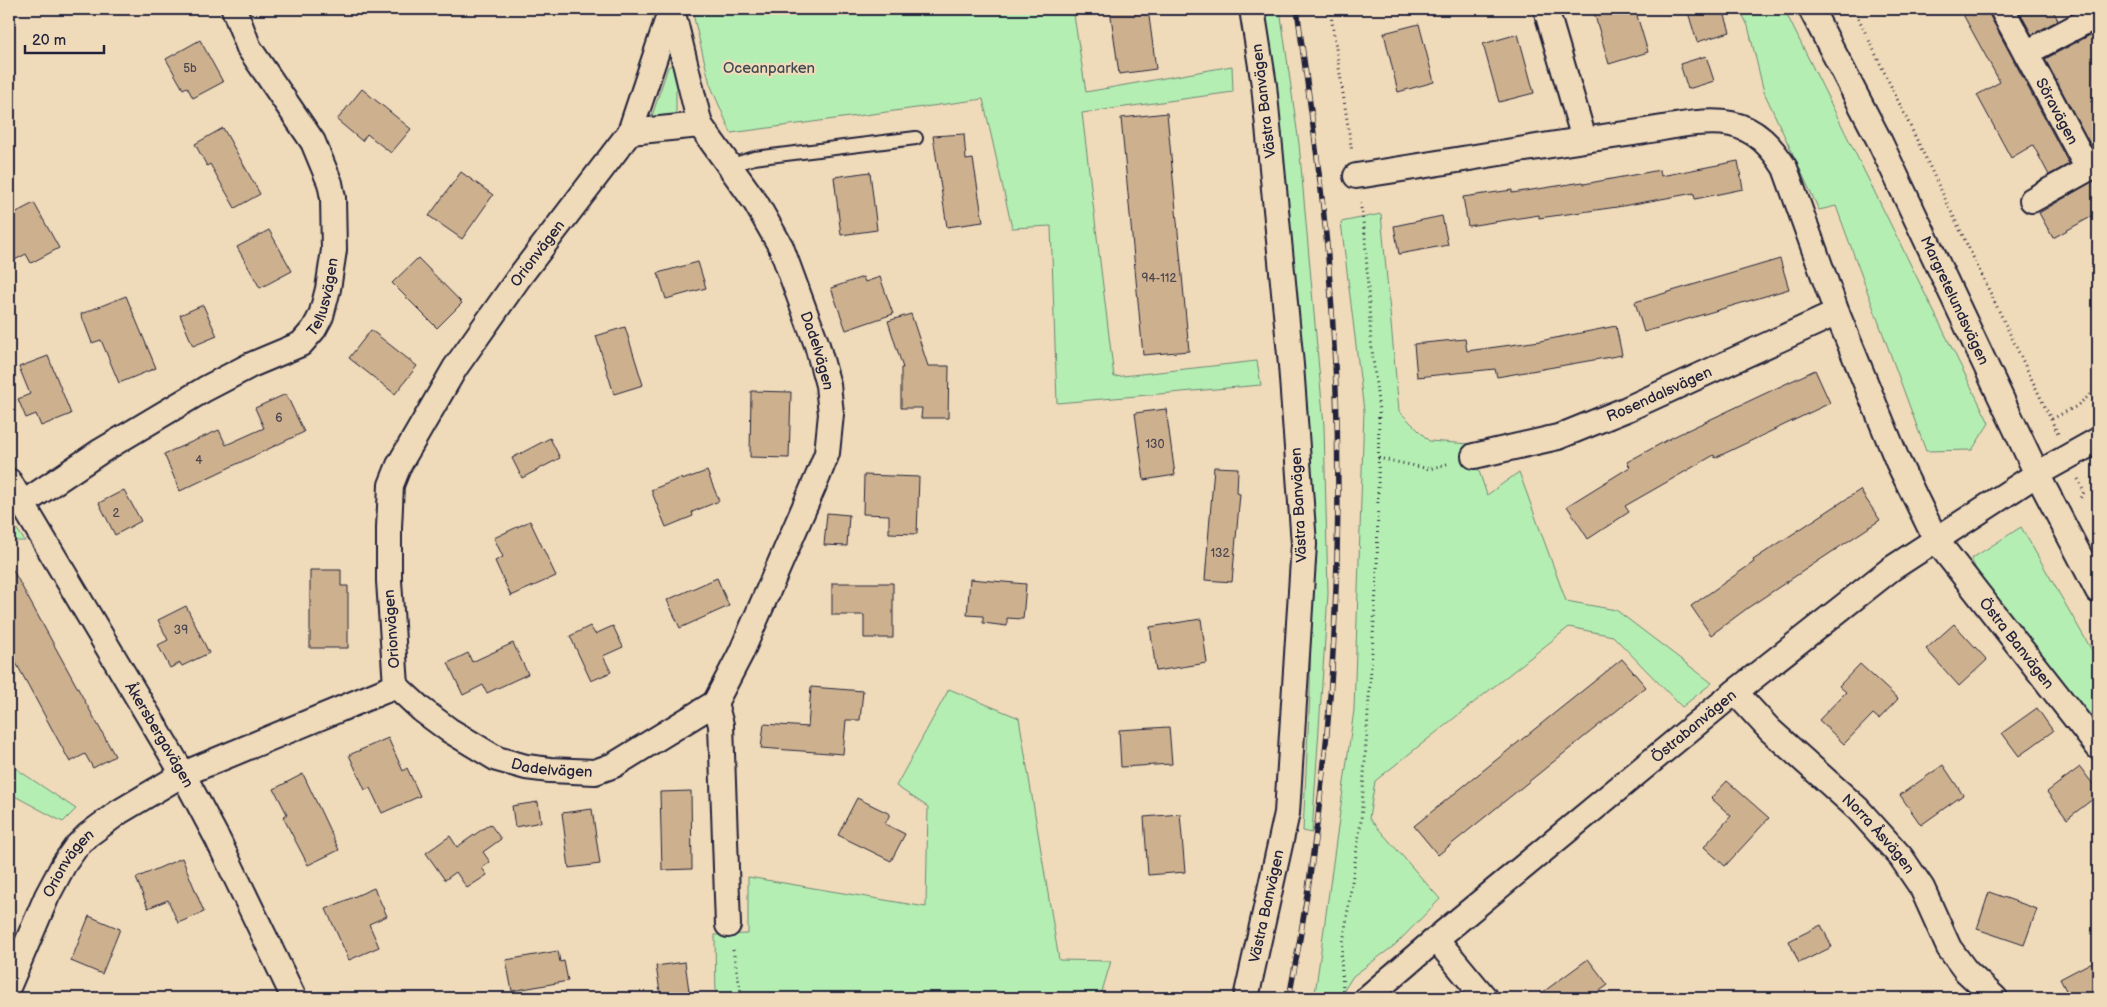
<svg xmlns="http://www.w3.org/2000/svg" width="2107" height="1007" font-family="'Balsamiq Sans',sans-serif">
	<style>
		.green { fill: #b5eeb2; stroke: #6c8876 }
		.building { fill: #cdb18f; stroke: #22223b }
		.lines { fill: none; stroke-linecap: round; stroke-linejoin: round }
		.service-casing { stroke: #22223b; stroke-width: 16 }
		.minor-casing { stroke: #22223b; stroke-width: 28 }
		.path { stroke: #22223b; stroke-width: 3; stroke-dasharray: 1 4; stroke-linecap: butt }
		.service { stroke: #efdab9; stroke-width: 12 }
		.minor { stroke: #efdab9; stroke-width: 24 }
		.rail-casing { stroke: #22223b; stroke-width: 5.5 }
		.rail { stroke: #efdab9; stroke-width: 4; stroke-dasharray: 11; stroke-linecap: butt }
		.labels { text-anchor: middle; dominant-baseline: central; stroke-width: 4.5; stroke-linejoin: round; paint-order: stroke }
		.number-label { font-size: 12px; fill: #4d4650 }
		.park-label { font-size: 15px; fill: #3f4b53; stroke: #efdab9 }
		.street-label { font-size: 15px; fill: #22223b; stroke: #efdab9 }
	</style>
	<rect width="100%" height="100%" fill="#efdab9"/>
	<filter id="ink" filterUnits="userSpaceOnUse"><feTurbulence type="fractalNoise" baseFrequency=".02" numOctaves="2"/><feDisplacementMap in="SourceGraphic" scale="10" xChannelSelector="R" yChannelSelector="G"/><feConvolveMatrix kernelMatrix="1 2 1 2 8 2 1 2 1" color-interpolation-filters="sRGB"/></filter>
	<g filter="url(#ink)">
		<g class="green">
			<polygon points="696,9 1073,9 1086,92 1232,66 1233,92 1082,113 1114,377 1257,361 1261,385 1057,403 1051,226 1012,228 983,99 731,133 710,84 694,18"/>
			<polygon points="1262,9 1280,9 1299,144 1324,426 1328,594 1312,833 1303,831 1310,693 1312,476 1304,381"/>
			<polygon points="1740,9 1784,9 1989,423 1972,450 1926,451 1836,206 1819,210 1764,92 1748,26"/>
			<polygon points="676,62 688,88 676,90 676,118 650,122 668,67"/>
			<polygon points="1381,214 1399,411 1429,441 1470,444 1487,495 1519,472 1566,601 1616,610 1712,683 1682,707 1613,636 1569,627 1375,781 1369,818 1440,899 1395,945 1353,976 1339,998 1317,998 1315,994 1354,710 1364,411 1341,222"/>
			<polygon points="9,518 25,541 9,541"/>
			<polygon points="2021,527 2098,661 2098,732 1989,596 1971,559"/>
			<polygon points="949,689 1019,718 1059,960 1111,961 1100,998 716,998 715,935 748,934 748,877 926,907 928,807 896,786"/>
			<polygon points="9,764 76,809 63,822 9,793"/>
		</g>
		<g class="building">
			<polygon points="1110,9 1148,9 1156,69 1119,74"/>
			<polygon points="1593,9 1635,9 1648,52 1609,64"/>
			<polygon points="1687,9 1723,9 1730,32 1697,42"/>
			<polygon points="1960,9 1988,9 1990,16 2069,164 2049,175 2033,145 2011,158 1977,95 2000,82"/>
			<polygon points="2018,9 2052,9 2058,20 2032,35"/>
			<polygon points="1419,24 1434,82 1398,92 1384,33"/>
			<polygon points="2098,31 2098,159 2045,59"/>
			<polygon points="1518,34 1534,93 1499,102 1483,44"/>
			<polygon points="200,40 223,82 193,98 187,87 183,89 166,59"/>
			<polygon points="1706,56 1714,81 1688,89 1680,64"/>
			<polygon points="362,89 411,129 391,153 367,134 362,141 337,120"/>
			<polygon points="1167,113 1189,351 1143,355 1121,118"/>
			<polygon points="223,128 260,194 235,208 210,164 207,166 195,144"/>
			<polygon points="964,134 966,160 973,159 983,222 947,227 933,136"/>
			<polygon points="1738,161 1743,189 1695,199 1694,193 1617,207 1539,218 1539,215 1468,226 1463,197 1512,190 1512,193 1583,182 1584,184 1660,170 1661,176"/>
			<polygon points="461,172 493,195 462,239 429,216"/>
			<polygon points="870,172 877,230 841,235 834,177"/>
			<polygon points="2098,178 2098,213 2053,238 2039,213"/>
			<polygon points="34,203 59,248 31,263 26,254 9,263 9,216"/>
			<polygon points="1442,216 1448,245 1399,254 1394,226"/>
			<polygon points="269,230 292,271 260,288 237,247"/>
			<polygon points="418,258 462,303 437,328 392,283"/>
			<polygon points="1780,259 1789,289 1644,332 1635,302"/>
			<polygon points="698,262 706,288 666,299 658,273"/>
			<polygon points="863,277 865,282 880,277 893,314 846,330 831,288"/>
			<polygon points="126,296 156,368 119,383 101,340 92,343 81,314"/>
			<polygon points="203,305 217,336 193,346 180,315"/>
			<polygon points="911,314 928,366 949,366 948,418 921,418 922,408 901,408 901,368 903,368 888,321"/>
			<polygon points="1616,326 1622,355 1497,377 1495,369 1417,377 1414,344 1465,339 1467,351 1540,341"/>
			<polygon points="625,327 643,385 614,394 596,336"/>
			<polygon points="371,330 417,366 395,394 349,358"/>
			<polygon points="48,356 71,414 41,426 36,414 26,418 18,399 30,394 19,367"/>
			<polygon points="1815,370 1830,403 1715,458 1714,455 1625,506 1629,512 1588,539 1567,506 1630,467 1627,462 1673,437"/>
			<polygon points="751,391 791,392 789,458 750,457"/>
			<polygon points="286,394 304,432 180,491 164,454 219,430 226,445 264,428 255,408"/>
			<polygon points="1166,409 1175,475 1144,480 1135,413"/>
			<polygon points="550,438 560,458 522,478 512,458"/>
			<polygon points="1214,467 1238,468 1237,493 1240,494 1232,582 1205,580"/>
			<polygon points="707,471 719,501 692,512 693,516 666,527 651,490 681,478 682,480"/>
			<polygon points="864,475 919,477 917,534 889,533 889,515 863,514"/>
			<polygon points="124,490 141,521 115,535 99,503"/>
			<polygon points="1860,490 1880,520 1749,607 1711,635 1691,606 1754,562 1753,560"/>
			<polygon points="827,513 849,515 847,546 824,545"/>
			<polygon points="530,521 556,576 511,596 495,561 503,557 494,538"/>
			<polygon points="9,563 115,756 93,768 85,754 70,762 9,650"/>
			<polygon points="310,570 341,570 341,586 348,586 348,648 310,648"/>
			<polygon points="717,578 729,606 680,628 667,600"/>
			<polygon points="970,579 1026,584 1023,619 1007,618 1007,626 983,623 983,616 967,615"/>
			<polygon points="832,583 893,583 893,638 864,638 864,615 832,615"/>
			<polygon points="186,606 209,653 182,666 180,663 170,668 158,645 168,640 158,620"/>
			<polygon points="1201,619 1207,663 1156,671 1150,627"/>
			<polygon points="1954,624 1987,660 1959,686 1926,649"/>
			<polygon points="590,626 595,634 613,626 623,647 603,656 611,672 591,681 570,636"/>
			<polygon points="513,643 528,674 487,693 483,685 463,695 448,663 468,653 472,662"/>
			<polygon points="1622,659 1646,687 1438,855 1414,826"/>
			<polygon points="1860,664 1898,699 1879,719 1873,714 1844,744 1819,720 1846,692 1839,686"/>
			<polygon points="811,687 863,691 860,720 846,720 843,754 761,748 764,724 808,727"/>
			<polygon points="2037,708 2053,731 2019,756 2002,733"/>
			<polygon points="1169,727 1172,764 1121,767 1119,730"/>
			<polygon points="388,738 403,771 407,768 420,796 382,813 370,788 365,790 349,755"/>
			<polygon points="1943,765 1963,795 1921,825 1900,795"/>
			<polygon points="2080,767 2098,791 2098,795 2067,819 2047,792"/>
			<polygon points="303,774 339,850 308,865 283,817 287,814 274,789"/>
			<polygon points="1727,781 1769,818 1725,866 1704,847 1731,816 1711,798"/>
			<polygon points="691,791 692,869 662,870 660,792"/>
			<polygon points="857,798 890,814 885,824 905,834 891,861 838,835"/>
			<polygon points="538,802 541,822 515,827 512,806"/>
			<polygon points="592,809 600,864 569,868 562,813"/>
			<polygon points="1180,814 1185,872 1148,875 1144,817"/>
			<polygon points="490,824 501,839 483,852 490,862 482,868 487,875 467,888 456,872 445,880 426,853 450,836 457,847"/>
			<polygon points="182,858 204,912 178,923 168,900 148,908 136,878"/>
			<polygon points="374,888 387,916 369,924 379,947 349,960 326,909"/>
			<polygon points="1989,892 2037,909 2024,945 1977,929"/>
			<polygon points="89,916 120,929 102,974 71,961"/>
			<polygon points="1821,925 1832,947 1799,963 1789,941"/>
			<polygon points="558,951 560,962 564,961 568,981 512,991 506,960"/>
			<polygon points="1588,959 1608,985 1590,998 1535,998"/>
			<polygon points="2098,959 2098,998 2070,998 2060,979"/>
			<polygon points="685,962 690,998 661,998 656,966"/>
		</g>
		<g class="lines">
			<g class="service-casing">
				<polyline id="service" points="729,166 754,158 916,138"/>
			</g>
			<g class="minor-casing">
				<g id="minor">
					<path id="s1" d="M672,9L700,125L756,203L781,247L817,345L828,385L831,414L827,453L818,476L741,653L715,703"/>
					<polyline points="1546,9 1584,139"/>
					<path id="s2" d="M1811,9L1879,140L2037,474L2098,591"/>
					<polyline points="2002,9 2026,53 2098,15"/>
					<path id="s3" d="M2026,53L2088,169L2032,200"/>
					<polyline points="630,132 700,125"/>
					<path id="s4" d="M1356,176C1449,162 1541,145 1633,133C1662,129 1703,118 1731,124C1756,129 1772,147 1785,168L1837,313L1898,462L1936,540L2098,747"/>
					<path id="s5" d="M1474,456L1558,437L1627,409L1837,313"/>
					<path id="s6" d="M9,481L183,774L218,840L294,998"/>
					<path id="s7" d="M22,504L101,451L205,389L251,365L301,344L314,329L321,316L328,289L334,250L333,198L330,183L313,142L249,48L234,9"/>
					<path id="s8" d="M396,686L389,581V528L391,485L399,465L455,368L520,276L630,132L671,9"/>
					<path id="s9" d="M396,686L422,710L449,730L497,759L526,767L550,770L595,772L614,765L715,703L721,725L728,925"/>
					<path id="s10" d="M1735,692L1770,730L1858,809L1901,857L1922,888L1949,948L1966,971L1995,998"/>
					<polyline points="1436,939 1485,998"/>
					<path id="s11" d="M9,985L47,896L64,864L76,847L88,835L119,812L183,774L396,686"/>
					<path id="s12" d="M1246,998L1287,813L1304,544L1291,365L1264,85L1252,9"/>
					<path id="s13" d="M1367,998L1436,939L1735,692L1891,569L2037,474L2098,440"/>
				</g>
			</g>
			<g class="path">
				<polyline points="1330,9 1352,152"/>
				<polyline points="1854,9 2058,434"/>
				<polyline points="2052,419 2075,407 2098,389"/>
				<polyline points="1378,458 1429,469 1450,463"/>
				<polyline points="2078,479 2084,492 2079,500"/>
				<polyline points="2094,615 2098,623"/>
				<polyline points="733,950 742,998"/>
				<polyline points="1343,991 1341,957 1361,821 1377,575 1379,411 1371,341 1365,235 1360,201"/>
			</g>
			<use href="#service" class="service"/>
			<use href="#minor" class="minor"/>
			<g class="rail-casing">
				<path id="rail" d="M1289,998C1337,755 1349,503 1328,257C1321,174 1308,91 1297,9"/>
			</g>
			<use href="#rail" class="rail"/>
		</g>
	</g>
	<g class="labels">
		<g class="number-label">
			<text x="190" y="68">5b</text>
			<text x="1159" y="278">94-112</text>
			<text x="279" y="418">6</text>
			<text x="1155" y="444">130</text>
			<text x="199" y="460">4</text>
			<text x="116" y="513">2</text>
			<text x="1220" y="553">132</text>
			<text x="181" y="630">39</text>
		</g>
		<g class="park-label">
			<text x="769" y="68">Oceanparken</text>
		</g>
		<g class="street-label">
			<text transform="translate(1264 101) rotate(-97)">Västra Banvägen</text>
			<text stroke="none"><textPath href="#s3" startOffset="66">Söravägen</textPath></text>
			<text stroke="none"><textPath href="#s8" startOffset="476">Orionvägen</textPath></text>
			<text stroke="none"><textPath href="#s7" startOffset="376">Tellusvägen</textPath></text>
			<text stroke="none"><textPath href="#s2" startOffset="325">Margretelundsvägen</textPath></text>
			<text stroke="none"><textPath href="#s1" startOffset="376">Dadelvägen</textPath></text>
			<text stroke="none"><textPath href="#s5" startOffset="196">Rosendalsvägen</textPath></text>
			<text transform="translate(1299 505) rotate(-93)">Västra Banvägen</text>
			<text transform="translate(392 629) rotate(-94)">Orionvägen</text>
			<text stroke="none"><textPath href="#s4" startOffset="984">Östra Banvägen</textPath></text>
			<text stroke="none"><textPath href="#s13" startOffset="425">Östrabanvägen</textPath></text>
			<text stroke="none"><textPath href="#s6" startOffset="295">Åkersbergavägen</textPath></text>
			<text stroke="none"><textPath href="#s9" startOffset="181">Dadelvägen</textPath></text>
			<text stroke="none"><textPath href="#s10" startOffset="202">Norra Åsvägen</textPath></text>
			<text stroke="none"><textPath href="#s11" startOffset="136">Orionvägen</textPath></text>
			<text stroke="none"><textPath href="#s12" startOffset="94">Västra Banvägen</textPath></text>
		</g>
	</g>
	<rect width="2107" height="1007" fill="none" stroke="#efdab9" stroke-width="30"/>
	<rect x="15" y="15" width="2077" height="977" fill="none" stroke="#22223b" stroke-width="2" filter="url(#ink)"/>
	<path d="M25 45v8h79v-8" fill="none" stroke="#22223b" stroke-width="2.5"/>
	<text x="32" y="45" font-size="15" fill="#22223b" stroke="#efdab9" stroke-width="4" paint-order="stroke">20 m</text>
</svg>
